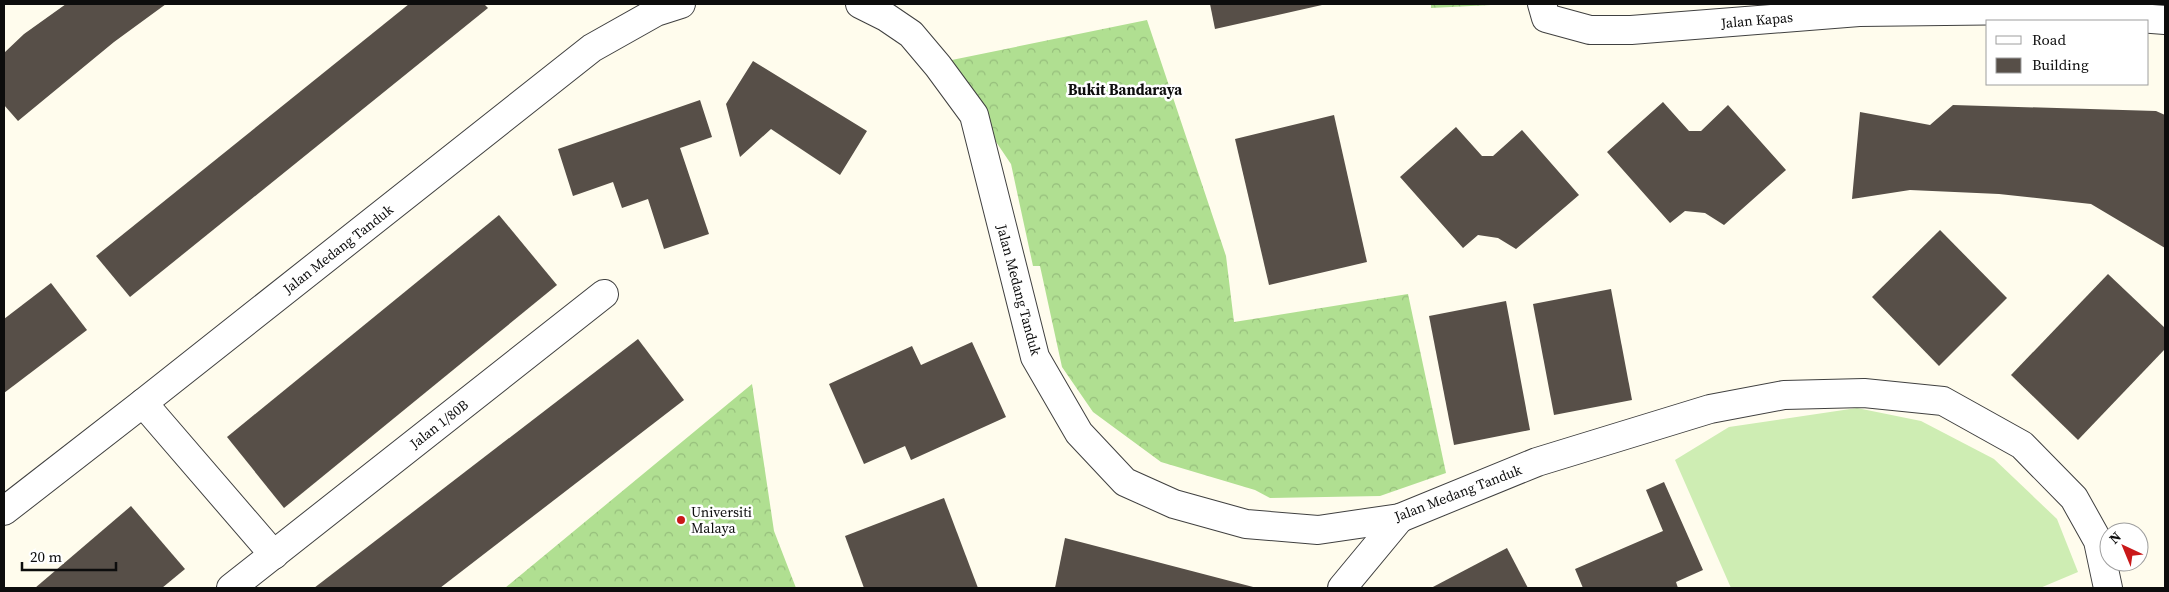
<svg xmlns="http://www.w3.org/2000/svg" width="2169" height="592" font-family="'Source Serif 4',serif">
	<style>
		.grass { fill: #ceedb3 }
		.forest { fill: url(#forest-crowns) }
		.building { fill: #574f48 }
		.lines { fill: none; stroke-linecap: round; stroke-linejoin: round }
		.minor-casing { stroke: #404040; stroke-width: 30 }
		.minor { stroke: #fff; stroke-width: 28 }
		.poi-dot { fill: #c91819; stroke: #fff; stroke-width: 2 }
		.labels { text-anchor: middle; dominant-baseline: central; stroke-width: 5; stroke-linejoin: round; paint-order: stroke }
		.street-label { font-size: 14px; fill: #0d0d0d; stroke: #fff }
		.poi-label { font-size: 14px; fill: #0d0d0d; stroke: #fff; text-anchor: start }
		.neighbourhood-label { font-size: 15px; font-weight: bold; fill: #0d0d0d; stroke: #fff }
	</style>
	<defs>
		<pattern id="forest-crowns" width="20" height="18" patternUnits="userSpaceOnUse" patternTransform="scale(1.25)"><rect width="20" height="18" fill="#b0df91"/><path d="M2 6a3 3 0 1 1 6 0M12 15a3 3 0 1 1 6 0" fill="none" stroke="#96be7c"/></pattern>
	</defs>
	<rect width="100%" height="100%" fill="#fffced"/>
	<polygon class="grass" points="1857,408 1921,421 1994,459 2057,519 2078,572 2040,588 1731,588 1675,460 1729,427"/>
	<g class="forest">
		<polygon points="1431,4 1492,4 1491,5 1431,8"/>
		<polygon points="1147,20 1226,256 1234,322 1408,294 1446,473 1380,496 1270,498 1255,490 1161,462 1093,412 1062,367 1040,266 1033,266 1011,164 942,62"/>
		<polygon points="752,384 774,531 796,588 505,588"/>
	</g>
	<g class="building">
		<polygon points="66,4 166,4 114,42 18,121 4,105 4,53 24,34"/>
		<polygon points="409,4 484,4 488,8 130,297 96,256"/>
		<polygon points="1210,4 1322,4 1322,5 1215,29"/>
		<polygon points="753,61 867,131 840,175 771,129 740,157 726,104"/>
		<polygon points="700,100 712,137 680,148 709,234 664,249 648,199 622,208 613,182 573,196 558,149"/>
		<polygon points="1663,102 1689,131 1701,131 1728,105 1786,170 1724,225 1705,213 1685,211 1670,223 1607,152"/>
		<polygon points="1953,105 2156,111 2165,115 2165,248 2091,204 1999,194 1910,190 1852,199 1860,112 1930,125"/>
		<polygon points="1334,115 1367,262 1269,285 1235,139"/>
		<polygon points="1456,127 1482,156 1493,156 1522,130 1579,195 1516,249 1498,238 1478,235 1463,248 1400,177"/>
		<polygon points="499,215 557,285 284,508 227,437"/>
		<polygon points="1940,230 2007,298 1939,366 1872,297"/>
		<polygon points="2108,274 2165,328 2165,349 2078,440 2011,375"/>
		<polygon points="51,283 87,330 4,393 4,319"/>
		<polygon points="1611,289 1632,400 1554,415 1533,304"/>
		<polygon points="1506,301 1530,430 1454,445 1429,316"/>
		<polygon points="638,339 684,400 440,588 314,588"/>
		<polygon points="972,342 1006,417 911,460 905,446 864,464 829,384 912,346 921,365"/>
		<polygon points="1664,482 1703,570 1676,582 1678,588 1583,588 1575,569 1663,531 1646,490"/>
		<polygon points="944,498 978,588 864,588 845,536"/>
		<polygon points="131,506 185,569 162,588 35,588"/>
		<polygon points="1065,538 1257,588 1055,588"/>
		<polygon points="1507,548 1528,588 1431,588"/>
	</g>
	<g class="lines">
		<g class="minor-casing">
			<g id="minor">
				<polyline points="860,4 886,17 911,34 938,66 974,115 1035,357 1079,433 1125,482 1174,504 1246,524 1318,530 1400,518 1537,462 1710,409 1784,395 1864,393 1943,401 2022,445 2074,498 2098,541 2108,588"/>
				<polyline points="1542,4 1546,18 1590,30 1631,30 1859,12 2031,10 2165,20"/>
				<polyline points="143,403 274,555"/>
				<polyline points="4,511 143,403 592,48 656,12 681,4"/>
				<polyline points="231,588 604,294"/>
				<polyline points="1342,588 1400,518"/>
			</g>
		</g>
		<use href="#minor" class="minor"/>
	</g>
	<circle class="poi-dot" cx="681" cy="520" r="5"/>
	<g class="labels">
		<g class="street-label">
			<text transform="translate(1757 20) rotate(-5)">Jalan Kapas</text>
			<text transform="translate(338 249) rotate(-38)">Jalan Medang Tanduk</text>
			<text transform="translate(1019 290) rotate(75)">Jalan Medang Tanduk</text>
			<text transform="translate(439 424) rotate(-38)">Jalan 1/80B</text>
			<text transform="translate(1458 493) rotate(-21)">Jalan Medang Tanduk</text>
		</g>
		<g class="poi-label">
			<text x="691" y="512">Universiti<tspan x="691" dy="16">Malaya</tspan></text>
		</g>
		<g class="neighbourhood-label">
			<text x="1125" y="89">Bukit Bandaraya</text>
		</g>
	</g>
	<rect width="2169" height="592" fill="none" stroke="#0d0d0d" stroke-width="10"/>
	<rect x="1986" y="20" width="162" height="65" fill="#ffffff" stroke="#9e9e9e"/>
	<rect x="1996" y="36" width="25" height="8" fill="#ffffff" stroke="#9e9e9e"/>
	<text x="2032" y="45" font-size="15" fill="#0d0d0d">Road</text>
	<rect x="1996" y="58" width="25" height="15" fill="#574f48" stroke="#9e9e9e"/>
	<text x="2032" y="70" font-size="15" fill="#0d0d0d">Building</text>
	<g transform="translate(2124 547) rotate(316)"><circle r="24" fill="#ffffff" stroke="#9e9e9e"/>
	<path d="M0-4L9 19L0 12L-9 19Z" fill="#c91819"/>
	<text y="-8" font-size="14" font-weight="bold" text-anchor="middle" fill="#0d0d0d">N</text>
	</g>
	<path d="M22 562v8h94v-8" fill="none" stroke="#0d0d0d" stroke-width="2.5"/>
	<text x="30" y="562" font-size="15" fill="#0d0d0d" stroke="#ffffff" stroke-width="4" paint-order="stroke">20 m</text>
</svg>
